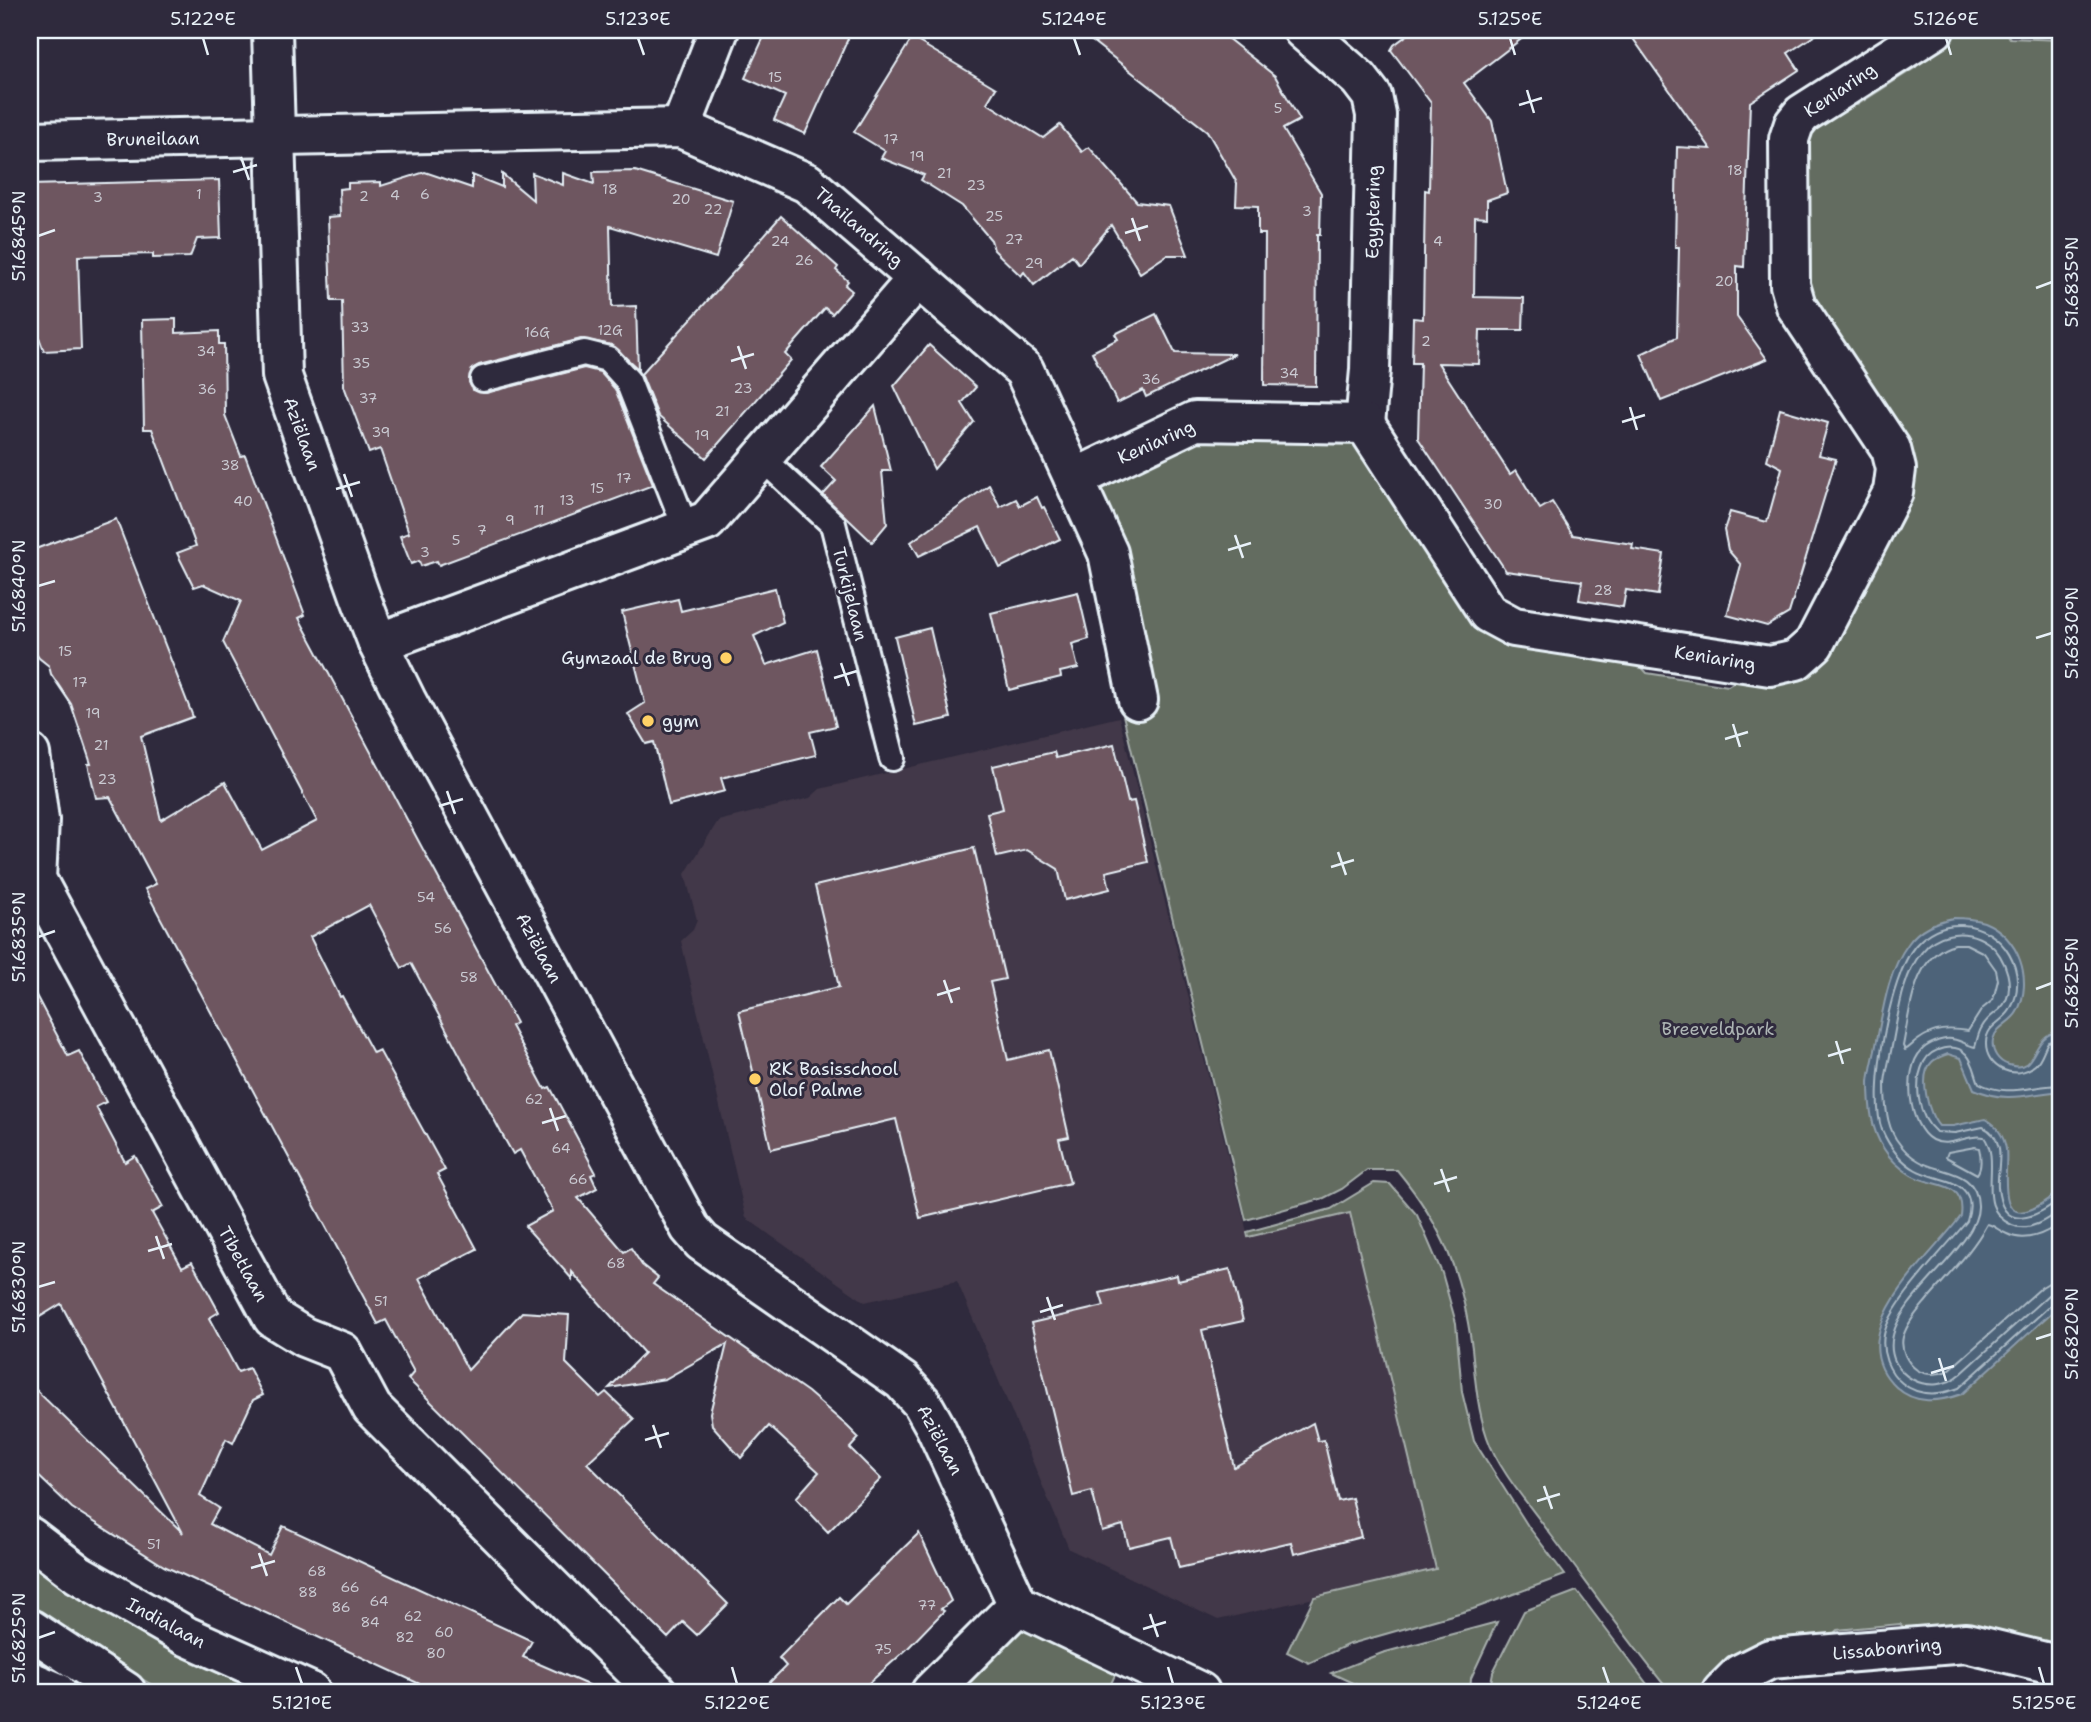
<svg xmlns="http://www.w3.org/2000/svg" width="2091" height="1722" font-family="'Shantell Sans',sans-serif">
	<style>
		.built { fill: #423848 }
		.green { fill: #646c60; stroke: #a6aeac; stroke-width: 2 }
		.water { fill: #4e6479; stroke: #8c9cac; stroke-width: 2 }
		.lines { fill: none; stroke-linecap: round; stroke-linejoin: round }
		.shore { stroke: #aab9c5; stroke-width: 2 }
		.building { fill: #6e5760; stroke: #e8f1f8; stroke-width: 2 }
		.lane-casing { stroke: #e8f1f8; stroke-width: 30 }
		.street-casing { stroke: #e8f1f8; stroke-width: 44 }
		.secondary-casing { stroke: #e8f1f8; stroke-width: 44 }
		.lane { stroke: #2f2a3d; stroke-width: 24 }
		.street { stroke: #2f2a3d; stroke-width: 38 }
		.secondary { stroke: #2f2a3d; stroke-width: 38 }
		.ticks { fill: none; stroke: #e8f1f8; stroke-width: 2.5 }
		.poi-dot { fill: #ffd166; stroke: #2f2a3d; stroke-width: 2.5 }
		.labels { text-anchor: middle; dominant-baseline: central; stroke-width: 6; stroke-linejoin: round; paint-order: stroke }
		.number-label { font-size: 14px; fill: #cacad2 }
		.street-label { font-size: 18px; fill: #e8f1f8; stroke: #2f2a3d }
		.poi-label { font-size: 18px; fill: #e8f1f8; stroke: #2f2a3d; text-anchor: start }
		.park-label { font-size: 18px; fill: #adb5b4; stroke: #2f2a3d }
		.neatline { fill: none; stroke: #e8f1f8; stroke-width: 2.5 }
		.ticks-label { font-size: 18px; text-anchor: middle; fill: #e8f1f8 }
	</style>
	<rect width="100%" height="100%" fill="#2f2a3d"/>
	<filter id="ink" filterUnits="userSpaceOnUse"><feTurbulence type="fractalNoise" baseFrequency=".0143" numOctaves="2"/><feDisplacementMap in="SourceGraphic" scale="14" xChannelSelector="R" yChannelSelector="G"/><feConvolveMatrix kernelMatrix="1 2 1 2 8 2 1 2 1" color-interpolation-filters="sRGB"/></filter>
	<g filter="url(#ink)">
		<polygon class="built" points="1119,717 1248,1236 1350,1213 1436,1570 1218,1620 1069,1549 957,1281 865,1302 746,1218 681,941 693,930 697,920 685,874 718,821 810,798 820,789"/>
		<g class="green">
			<path d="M1954,30H2003L2010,38L2061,40V1655L1913,1635L1900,1624L1837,1630L1825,1642L1706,1692H1670C1628,1641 1590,1587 1551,1535C1531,1507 1498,1470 1487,1437C1477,1408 1475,1378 1472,1348C1462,1275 1444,1227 1397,1170H1367L1342,1189L1324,1198L1246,1220L1123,715L1153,708L1097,499L1100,487L1199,432L1357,443L1479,617L1632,657L1647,673L1728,686L1747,674L1767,677L1902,500L1805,302L1800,143L1841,102L1857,105L1916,67L1920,52Z"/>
			<polygon points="1374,1183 1390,1184 1417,1215 1442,1273 1456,1323 1462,1392 1474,1441 1528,1526 1565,1575 1473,1609 1347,1645 1309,1663 1287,1652 1314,1597 1436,1569 1350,1213 1248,1237 1247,1232 1331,1209"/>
			<polygon points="30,1564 105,1612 268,1692 164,1692 63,1632 30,1605"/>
			<polygon points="1577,1591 1653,1692 1489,1692 1493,1672 1524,1611"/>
			<polygon points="1497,1622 1471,1678 1470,1692 1372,1692 1331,1673 1382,1653"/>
			<polygon points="1022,1624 1116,1673 1107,1692 955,1692"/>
		</g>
		<path class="water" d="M1953,918C1964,918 1974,919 1984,922C2019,936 2034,980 2017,1012C2011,1023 1996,1026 1993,1040C1991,1051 1998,1062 2009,1065C2040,1075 2029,1032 2061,1032V1091C2028,1094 2007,1104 1974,1089L1961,1058L1948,1054C1943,1056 1936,1058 1932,1062C1918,1075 1928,1114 1939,1126H1953L1985,1119C1997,1126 2004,1135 2006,1149C2009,1166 1995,1225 2032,1209C2044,1204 2055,1196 2061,1185V1304L1962,1394C1939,1402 1915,1405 1896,1387C1838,1333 1929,1260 1961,1216C1966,1179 1933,1188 1911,1175C1900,1168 1890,1159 1884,1149C1871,1130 1869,1105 1869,1082C1870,1070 1874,1057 1876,1045C1883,1011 1887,973 1908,944C1919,928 1935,922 1953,918Z"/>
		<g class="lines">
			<g class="shore">
				<path d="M1955,944H1966L1984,953L1996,970L1998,980L1993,1000L1982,1009L1968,1031C1949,1028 1934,1028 1918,1040C1912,1044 1910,1048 1905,1050L1903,1046C1910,1011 1913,954 1955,944Z"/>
				<path d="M2061,1039L2048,1042C2043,1050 2042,1059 2035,1065C2016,1082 1985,1068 1986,1043C1986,1025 2003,1022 2010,1010C2031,973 2003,927 1962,925C1943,924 1927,932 1915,946C1890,976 1868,1093 1882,1130C1889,1146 1900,1161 1916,1170C1938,1182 1981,1178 1967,1221C1946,1248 1889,1304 1884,1335C1881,1352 1888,1372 1902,1383C1919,1397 1940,1395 1959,1388L2054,1302L2061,1300"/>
				<path d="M2061,1085C2033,1085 2006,1098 1979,1083C1975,1074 1974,1062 1966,1054C1955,1042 1931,1048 1924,1062C1913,1084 1918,1117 1936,1132L1955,1133L1983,1127C1992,1131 1997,1138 1999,1148C2001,1160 1997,1174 1998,1187C2002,1235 2037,1217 2061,1198"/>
				<path d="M1975,1147L1979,1148C1981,1155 1982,1168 1977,1174L1946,1157L1948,1152Z"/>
				<path d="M2061,1209C2048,1219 2029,1233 2012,1225C1973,1208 2003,1163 1984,1137C1968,1133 1949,1149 1932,1140C1908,1127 1903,1070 1921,1051C1926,1045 1937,1040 1945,1039C1957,1037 1965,1045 1975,1047C1977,1041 1978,1033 1982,1027C1987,1018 1993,1015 2000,1009C2018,991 2006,955 1988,943C1977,935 1962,931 1948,935C1938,937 1929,943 1922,952C1902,975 1898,1017 1892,1046C1890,1058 1886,1071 1885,1083C1885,1102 1886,1123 1896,1139C1902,1148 1910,1156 1919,1161C1940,1174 1977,1169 1978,1205C1980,1244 1902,1293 1893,1335C1883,1376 1932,1400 1962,1373C1991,1347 2019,1321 2048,1295L2061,1291"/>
				<path d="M2061,1222C2046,1234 2025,1243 2007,1234C1999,1231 1994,1225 1987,1224C1972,1252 1947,1276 1927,1300C1918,1311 1907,1323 1903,1337C1900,1349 1907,1363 1917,1370C1927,1376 1937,1375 1948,1371L2042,1287L2052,1281L2061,1280"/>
			</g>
		</g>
		<g class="building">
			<polygon points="767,30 852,30 805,134 774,120 785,96 745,78"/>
			<polygon points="1078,30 1217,30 1275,76 1300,120 1283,129 1321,193 1320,235 1317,235 1316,386 1264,385 1265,234 1258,234 1258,206 1236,205 1237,183 1207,131"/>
			<polygon points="1414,30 1533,30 1464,83 1492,121 1507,193 1487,200 1487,217 1475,216 1474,297 1524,298 1523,330 1480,330 1479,364 1438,363 1510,474 1516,470 1540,509 1552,502 1573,535 1633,544 1632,549 1664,554 1658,595 1626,590 1623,607 1579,600 1582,581 1506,571 1418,438 1420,363 1412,363 1413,318 1423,319 1425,190 1429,191 1431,103 1391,50 1394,45"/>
			<polygon points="1627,30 1823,30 1788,53 1799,70 1750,102 1744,267 1737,266 1737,317 1767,359 1661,401 1641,354 1677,337 1679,247 1675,247 1677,147 1711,149"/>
			<polygon points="912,38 996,88 987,103 1043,138 1060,125 1082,152 1089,147 1137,202 1169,206 1188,255 1167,255 1140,273 1111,225 1079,264 1072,255 1034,285 1024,272 1021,276 994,250 991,240 962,206 921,180 924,175 881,158 885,151 854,132"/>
			<polygon points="635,171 733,201 716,258 610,226 612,307 636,306 638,369 612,345 581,339 479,365 472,369 469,382 473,390 486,393 584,368 600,372 615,389 653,485 439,565 437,561 421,566 419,561 411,564 400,536 409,533 380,449 369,453 344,386 342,301 331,301 328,217 340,216 339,189 348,188 348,183 381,182 381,186 425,172 472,188 472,175 502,187 502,174 533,200 532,173 563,185 563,173 594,184 593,172"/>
			<polygon points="219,180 221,238 197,239 190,257 153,258 153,254 78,256 81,349 44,351 37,332 33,268 30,267 30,185"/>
			<polygon points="781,216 838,267 836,270 848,281 845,285 852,291 832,314 825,308 785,354 791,360 706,458 658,416 641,374 740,265 738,265"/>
			<polygon points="1156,314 1175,353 1235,354 1146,397 1143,390 1117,403 1092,352 1118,339 1115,334"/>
			<polygon points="176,319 176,333 219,331 219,344 224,344 225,415 241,456 245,455 305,615 299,618 516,1023 511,1026 545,1089 550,1087 596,1173 591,1175 597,1188 578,1198 624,1252 631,1248 642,1265 658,1278 653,1284 808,1392 847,1426 859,1438 850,1448 881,1479 828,1532 796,1498 819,1472 769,1426 741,1458 712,1425 710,1413 727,1344 665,1379 609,1388 644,1353 572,1272 572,1279 525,1226 553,1211 520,1150 513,1154 504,1138 411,963 402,968 369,905 310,937 340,997 342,996 373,1053 379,1050 445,1170 437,1174 477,1249 419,1278 468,1370 522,1312 569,1315 566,1363 600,1397 606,1392 634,1419 587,1463 728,1604 697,1635 683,1622 668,1638 408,1379 414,1372 386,1320 378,1324 145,889 156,884 110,797 96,798 88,764 91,764 71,704 51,674 49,666 39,658 30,645 30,551 116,519 193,717 141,736 161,820 225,782 262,850 317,821 223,642 241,601 203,584 194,587 177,553 196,546 152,429 144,429 142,320"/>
			<polygon points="929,345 976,387 962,403 974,422 934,469 894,386"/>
			<polygon points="875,406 891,471 882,471 887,524 872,542 823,495 836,481 821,467"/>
			<polygon points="1780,409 1828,423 1819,455 1836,459 1789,613 1767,626 1727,615 1741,565 1728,550 1724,530 1730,512 1767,522 1782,468 1767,460"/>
			<polygon points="989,485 1000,507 1016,499 1020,506 1037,497 1042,508 1044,507 1060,539 1000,568 980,527 919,556 911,542"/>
			<polygon points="775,588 783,622 754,636 766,665 817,649 836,726 810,732 816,755 721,778 725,791 669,805 654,742 646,744 628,714 645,703 622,612 678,599 681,611"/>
			<polygon points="1078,592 1089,639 1072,644 1078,668 1060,672 1061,677 1009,690 991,613"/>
			<polygon points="930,628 951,718 916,726 895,637"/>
			<polygon points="1114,744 1128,802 1134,801 1148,862 1106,872 1110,889 1065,900 1058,869 1027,850 997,857 987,813 1003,809 993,766 1054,752 1056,758"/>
			<polygon points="974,848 1005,979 990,982 1008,1060 1049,1050 1069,1137 1059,1139 1070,1183 920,1218 896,1119 771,1149 739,1011 839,987 815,886"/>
			<polygon points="30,984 68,1056 79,1051 106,1102 96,1107 125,1162 135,1156 163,1207 152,1213 182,1267 192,1262 219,1312 209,1318 238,1372 249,1368 263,1395 253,1400 233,1443 226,1439 200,1496 219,1508 210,1524 269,1555 283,1526 532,1641 523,1657 604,1692 437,1692 164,1566 72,1508 30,1468 30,1384 183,1533 61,1304 30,1323"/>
			<polygon points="1230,1269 1243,1321 1202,1330 1234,1467 1313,1423 1318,1441 1324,1440 1338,1501 1352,1498 1361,1537 1294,1554 1291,1542 1179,1568 1171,1537 1129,1547 1123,1525 1102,1531 1092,1491 1073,1496 1031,1323 1104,1306 1100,1293 1177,1275 1178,1281"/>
			<polygon points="919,1533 951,1601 941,1609 944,1611 907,1649 859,1692 760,1692 786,1666 779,1658 839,1597 846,1604"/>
		</g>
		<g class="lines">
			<g class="lane-casing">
				<g id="lane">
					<polyline points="483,379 584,353 608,359 628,381 686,529"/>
					<polyline points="762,458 833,524 892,758"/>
				</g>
			</g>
			<g class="street-casing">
				<g id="street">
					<polyline points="272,30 282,376 360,596 378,643 406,700 690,1228 702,1242 902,1381 922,1403 935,1426 1018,1605 1200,1692"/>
					<polyline points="1303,30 1359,79 1372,96 1376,115 1370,370 1365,424"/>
					<polyline points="681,128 719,30"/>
					<polyline points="30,141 681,128 807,183 1024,370 1108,553 1138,700"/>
					<polyline points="1365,424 1488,613 1514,627 1770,666 1796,660 1814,644 1893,492 1896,469 1891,449 1796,306 1790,285 1789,139 1794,124 1802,114 1934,30"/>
					<polyline points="1074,479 1195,421 1365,424"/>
					<polyline points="378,643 707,521 918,278"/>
					<polyline points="30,754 39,820 36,879 273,1318 304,1337 342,1352 372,1408 657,1692"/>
					<polyline points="30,1537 78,1574 186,1636 311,1692"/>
					<polyline points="931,1692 1018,1605"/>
					<polyline points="1722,1692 1740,1674 1770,1659 1966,1643 2061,1666"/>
				</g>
			</g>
			<g class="secondary-casing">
				<g id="secondary">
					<polyline points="30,1629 126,1692"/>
					<polyline points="30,1681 56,1692"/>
				</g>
			</g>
			<use href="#lane" class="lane"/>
			<use href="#street" class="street"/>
			<use href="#secondary" class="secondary"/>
		</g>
	</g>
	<path class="ticks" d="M203,38L208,55M638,38L644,55M1074,38L1080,55M1510,38L1515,55M1946,38L1951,55M1527,90L1534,113M1519,105L1542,98M241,157L249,180M233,172L257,165M1132,218L1140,241M1125,233L1148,226M38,236L55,230M2036,288L2052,282M738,346L746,369M731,361L754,354M1630,407L1637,430M1622,422L1645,415M344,474L352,497M336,489L360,482M1235,535L1243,558M1228,550L1251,543M38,586L55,581M2036,638L2052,633M841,663L849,686M834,678L857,671M1733,724L1740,747M1725,739L1748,732M447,791L455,814M439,806L463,799M1338,852L1346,875M1331,867L1354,860M38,937L55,931M944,980L952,1003M2036,989L2052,983M937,995L960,988M1836,1041L1843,1064M1828,1056L1851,1049M550,1108L558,1131M542,1123L566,1116M1441,1169L1449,1192M1434,1184L1457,1177M156,1236L164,1259M148,1251L172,1244M38,1287L55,1282M1047,1297L1055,1320M1040,1312L1063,1305M2036,1339L2052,1334M1939,1358L1946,1381M1931,1373L1954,1366M653,1425L661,1448M645,1440L669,1433M1544,1486L1552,1509M1537,1501L1560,1494M259,1553L267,1576M251,1568L275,1561M1150,1614L1158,1637M1143,1629L1166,1622M38,1638L55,1632M296,1667L302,1684M732,1667L737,1684M1168,1667L1173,1684M1603,1667L1609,1684M2039,1667L2044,1684"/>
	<g class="poi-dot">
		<circle cx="726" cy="658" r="7"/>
		<circle cx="648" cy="721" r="7"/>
		<circle cx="755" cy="1079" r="7"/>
	</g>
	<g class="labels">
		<g class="number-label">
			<text x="775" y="77">15</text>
			<text x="1278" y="108">5</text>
			<text x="891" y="139">17</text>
			<text x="917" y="156">19</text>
			<text x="1735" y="170">18</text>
			<text x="944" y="173">21</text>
			<text x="976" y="185">23</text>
			<text x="610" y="189">18</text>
			<text x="199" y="194">1</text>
			<text x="425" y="194">6</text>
			<text x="395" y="195">4</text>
			<text x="364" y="196">2</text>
			<text x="98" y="197">3</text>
			<text x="681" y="199">20</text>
			<text x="713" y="209">22</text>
			<text x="1307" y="211">3</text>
			<text x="994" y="216">25</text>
			<text x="1014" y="239">27</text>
			<text x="780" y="241">24</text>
			<text x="1438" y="241">4</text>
			<text x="804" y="260">26</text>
			<text x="1034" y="263">29</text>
			<text x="1724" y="281">20</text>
			<text x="360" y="327">33</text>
			<text x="610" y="330">12G</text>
			<text x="537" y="332">16G</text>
			<text x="1426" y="341">2</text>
			<text x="206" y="351">34</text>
			<text x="361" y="363">35</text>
			<text x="1289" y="373">34</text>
			<text x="1151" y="379">36</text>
			<text x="743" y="388">23</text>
			<text x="207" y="389">36</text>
			<text x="368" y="398">37</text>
			<text x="722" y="411">21</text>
			<text x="381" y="432">39</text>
			<text x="702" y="435">19</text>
			<text x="230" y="465">38</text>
			<text x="624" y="478">17</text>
			<text x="597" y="488">15</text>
			<text x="567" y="500">13</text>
			<text x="243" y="501">40</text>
			<text x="1493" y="504">30</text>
			<text x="539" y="510">11</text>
			<text x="510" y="520">9</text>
			<text x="482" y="530">7</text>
			<text x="456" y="540">5</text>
			<text x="425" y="552">3</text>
			<text x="1603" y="590">28</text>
			<text x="65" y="651">15</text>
			<text x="80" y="682">17</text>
			<text x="93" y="713">19</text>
			<text x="101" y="745">21</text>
			<text x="107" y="779">23</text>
			<text x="426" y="897">54</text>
			<text x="443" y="928">56</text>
			<text x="469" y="977">58</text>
			<text x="534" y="1099">62</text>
			<text x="561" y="1148">64</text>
			<text x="578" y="1179">66</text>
			<text x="616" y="1263">68</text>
			<text x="381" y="1301">51</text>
			<text x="154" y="1544">51</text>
			<text x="317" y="1571">68</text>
			<text x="350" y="1587">66</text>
			<text x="308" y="1592">88</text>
			<text x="379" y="1601">64</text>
			<text x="927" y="1605">77</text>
			<text x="341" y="1607">86</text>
			<text x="413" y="1616">62</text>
			<text x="370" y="1622">84</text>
			<text x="444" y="1632">60</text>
			<text x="405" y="1637">82</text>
			<text x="883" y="1649">75</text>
			<text x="436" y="1653">80</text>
		</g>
		<g class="street-label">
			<text transform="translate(1840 90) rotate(-34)">Keniaring</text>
			<text transform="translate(153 139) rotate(-1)">Bruneilaan</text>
			<text transform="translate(1373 212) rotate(-89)">Egyptering</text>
			<text transform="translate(859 227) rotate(41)">Thailandring</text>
			<text transform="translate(302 434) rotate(70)">Aziëlaan</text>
			<text transform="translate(1156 442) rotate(-24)">Keniaring</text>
			<text transform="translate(850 594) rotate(76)">Turkijelaan</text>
			<text transform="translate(1715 658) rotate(9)">Keniaring</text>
			<text transform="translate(539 948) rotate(62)">Aziëlaan</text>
			<text transform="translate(243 1264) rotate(61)">Tibetlaan</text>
			<text transform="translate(940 1440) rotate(62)">Aziëlaan</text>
			<text transform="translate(166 1623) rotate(28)">Indialaan</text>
			<text transform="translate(1887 1649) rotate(-5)">Lissabonring</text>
		</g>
		<g class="poi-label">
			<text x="712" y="658" text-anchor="end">Gymzaal de Brug</text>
			<text x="662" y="721">gym</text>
			<text x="769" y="1069">RK Basisschool<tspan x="769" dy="21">Olof Palme</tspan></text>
		</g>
		<g class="park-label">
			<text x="1718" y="1029">Breeveldpark</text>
		</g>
	</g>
	<rect width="2091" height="1722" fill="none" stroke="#2f2a3d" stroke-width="77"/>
	<rect x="38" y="38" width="2014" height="1646" class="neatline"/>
	<g class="ticks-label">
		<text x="203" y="25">5.122°E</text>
		<text x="638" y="25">5.123°E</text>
		<text x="1074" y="25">5.124°E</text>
		<text x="1510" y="25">5.125°E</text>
		<text x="1946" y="25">5.126°E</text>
		<text transform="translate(19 236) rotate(-90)" y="6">51.6845°N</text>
		<text transform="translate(2072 282) rotate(-90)" y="6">51.6835°N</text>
		<text transform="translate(19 586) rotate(-90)" y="6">51.6840°N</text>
		<text transform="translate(2072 633) rotate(-90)" y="6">51.6830°N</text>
		<text transform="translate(19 937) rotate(-90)" y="6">51.6835°N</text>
		<text transform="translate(2072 983) rotate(-90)" y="6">51.6825°N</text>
		<text transform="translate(19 1287) rotate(-90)" y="6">51.6830°N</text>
		<text transform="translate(2072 1334) rotate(-90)" y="6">51.6820°N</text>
		<text transform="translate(19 1638) rotate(-90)" y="6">51.6825°N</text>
		<text x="302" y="1709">5.121°E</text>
		<text x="737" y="1709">5.122°E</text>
		<text x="1173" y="1709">5.123°E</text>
		<text x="1609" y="1709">5.124°E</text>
		<text x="2044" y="1709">5.125°E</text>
	</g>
</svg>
